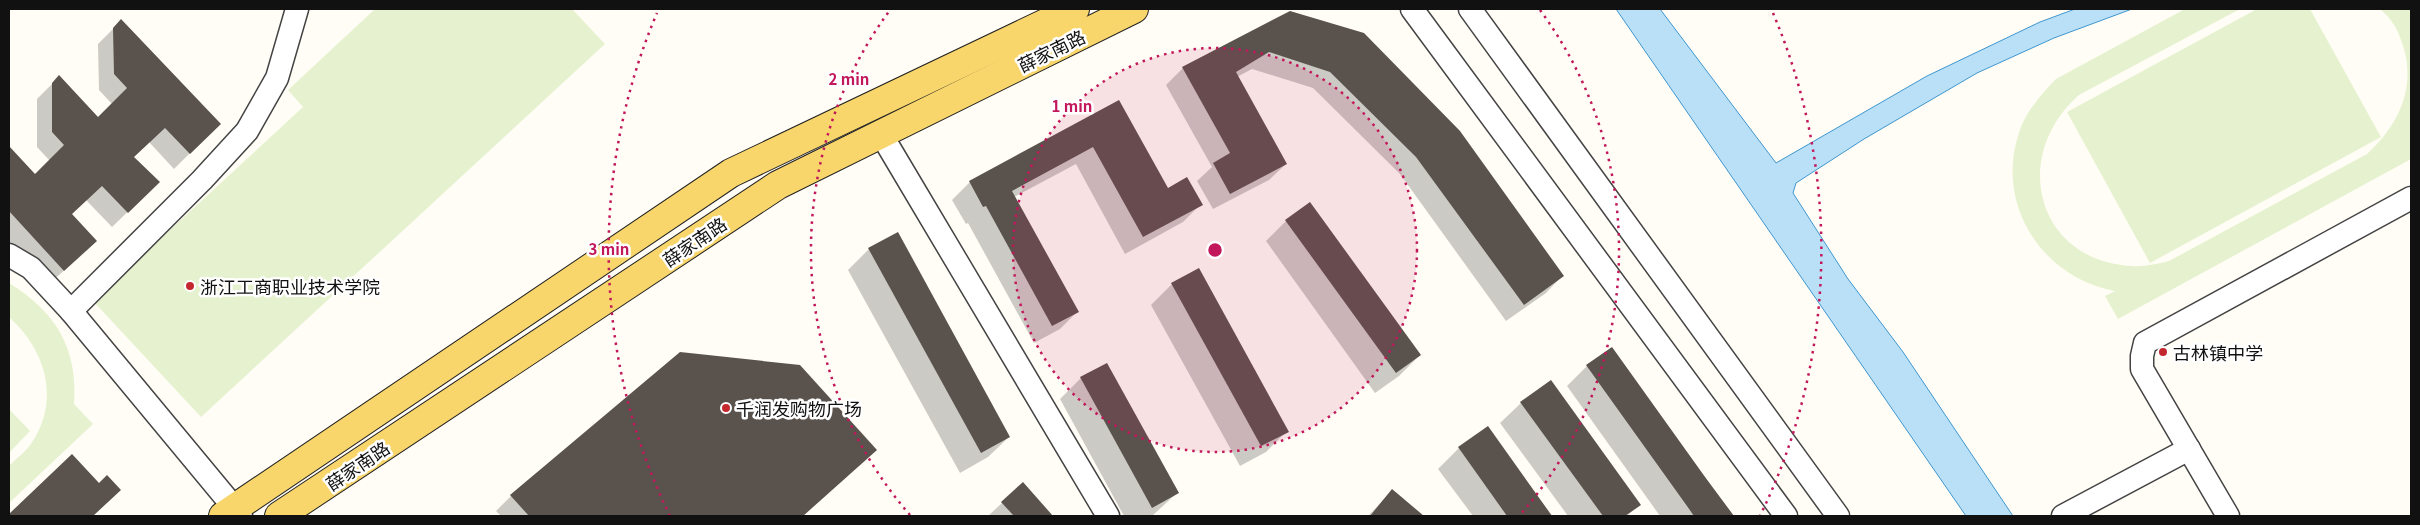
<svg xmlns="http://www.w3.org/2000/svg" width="2420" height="525" font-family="Georgia,'Noto Sans SC',serif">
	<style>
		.pitch { fill: #e6f2cf }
		.water { fill: #b9e0f7; stroke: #3f96cf }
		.shadow { fill: #0003 }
		.building { fill: #5a524d }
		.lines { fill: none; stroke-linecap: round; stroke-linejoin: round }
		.minor-casing { stroke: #444; stroke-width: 25 }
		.major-casing { stroke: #222; stroke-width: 30 }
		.minor { stroke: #fff; stroke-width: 22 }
		.major { stroke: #f9d66b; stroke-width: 28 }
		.ring { fill: none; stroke: #c2185b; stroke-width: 2.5; stroke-dasharray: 2.5 5 }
		.poi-dot { fill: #c4262e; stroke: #fff; stroke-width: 2 }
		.labels { text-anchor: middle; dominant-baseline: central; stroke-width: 5; stroke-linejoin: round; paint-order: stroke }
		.street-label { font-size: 18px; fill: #111; stroke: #fff }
		.poi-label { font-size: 18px; fill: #111; stroke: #fff; text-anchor: start }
		.centre { fill: #c2185b; stroke: #fff; stroke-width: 2.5 }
		.ring-label { font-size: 15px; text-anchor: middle; font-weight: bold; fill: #c2185b; stroke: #fff; stroke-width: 5; stroke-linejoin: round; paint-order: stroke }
	</style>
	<rect width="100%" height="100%" fill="#fffdf5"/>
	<g class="pitch">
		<polygon points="375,9 572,9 605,44 201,417 93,301 303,107 288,90"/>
		<path d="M2185,9H2240L2079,95C2010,156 2036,260 2131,266C2144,267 2157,264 2169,261L2367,154C2400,124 2418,84 2401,40C2397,28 2390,17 2380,9H2411V159L2118,319L2105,296L2115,291C2043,278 1996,206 2018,136C2024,114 2041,94 2056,79Z"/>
		<polygon points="2257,9 2310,9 2381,137 2150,263 2067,112"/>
		<path d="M9,283C56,312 78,348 74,404L93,424L9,503V466C16,459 25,452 31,444C61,401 46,350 9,317Z"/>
		<polygon points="9,409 30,431 9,453"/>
	</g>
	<polygon class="water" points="1616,9 1660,9 1776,163 1927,76 2040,22 2075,9 2132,9 2054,38 1977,73 1864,139 1796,183 1793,193 1848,279 1903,352 2013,516 1966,516"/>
	<g class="shadow">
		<polygon points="1290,12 1562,276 1546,293 1506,321 1400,174 1313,88 1252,69 1237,77 1286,164 1269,180 1213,209 1197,181 1212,167 1166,85 1183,68"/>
		<polygon points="121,21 219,124 174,169 149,142 133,157 143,197 112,227 86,200 71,214 80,256 48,285 9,242 9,148 35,176 50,161 37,147 37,99 59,77 98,118 112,104 99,90 98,44"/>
		<polygon points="1119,101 1167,190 1201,204 1183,222 1125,254 1076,164 1014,197 1077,312 1060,329 1034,343 968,223 966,224 952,200 970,182"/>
		<polygon points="1286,221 1420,355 1399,376 1375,393 1266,241"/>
		<polygon points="869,249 1009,437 988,457 960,473 848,270"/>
		<polygon points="1172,284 1287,431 1266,452 1240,466 1151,305"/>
		<polygon points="1612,348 1733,516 1660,516 1567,386 1587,366"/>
		<polygon points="1081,378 1177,493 1152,516 1124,516 1060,399"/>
		<polygon points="1521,403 1639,504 1627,516 1568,516 1500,423"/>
		<polygon points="1488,428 1552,516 1473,516 1438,469 1459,448"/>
		<polygon points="876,450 803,516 501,516 496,511 511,496"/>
		<polygon points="72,456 99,485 119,490 92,516 9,516"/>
		<polygon points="1023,484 1051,516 988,516 1002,503"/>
		<polygon points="1392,491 1422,516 1368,516"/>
	</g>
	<g class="building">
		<polygon points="1290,11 1364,33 1460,131 1564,276 1524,305 1416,157 1330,72 1269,52 1236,72 1287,164 1230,194 1213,163 1230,153 1182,67"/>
		<polygon points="121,19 221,124 190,154 165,128 134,157 160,182 128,213 102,186 72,214 97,241 64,271 9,211 9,146 35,174 64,145 52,132 52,83 59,75 98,117 127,88 114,74 113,28"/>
		<polygon points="1119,100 1168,188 1187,177 1203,205 1143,237 1093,147 1012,191 1079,312 1052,326 986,206 983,207 969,181"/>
		<polygon points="1310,202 1421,355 1396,373 1285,220"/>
		<polygon points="898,232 1010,437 981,453 868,248"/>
		<polygon points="1199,268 1289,432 1261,446 1171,283"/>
		<polygon points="1612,347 1705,477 1734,516 1694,516 1687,506 1586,365"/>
		<polygon points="680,352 800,365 877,450 803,516 529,516 510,495"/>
		<polygon points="1107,363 1179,493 1152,508 1080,377"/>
		<polygon points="1551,380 1641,505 1625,516 1603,516 1520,402"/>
		<polygon points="1488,426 1552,516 1507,516 1458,447"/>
		<polygon points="72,454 99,483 107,475 121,490 93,516 9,516 9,514"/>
		<polygon points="1023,482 1053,516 1014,516 1001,502"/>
		<polygon points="1392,489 1424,516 1370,516"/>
	</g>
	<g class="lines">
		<g class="minor-casing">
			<g id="minor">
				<polyline points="1412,9 1786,516"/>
				<polyline points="1470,9 1838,516"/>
				<polyline points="881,134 1108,516"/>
				<polyline points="9,255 31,268 71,311"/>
				<polyline points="241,516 71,311 202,180 247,131 277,78 297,9"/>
				<polyline points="2063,516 2189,449"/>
				<polyline points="2228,516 2142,369 2142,356 2145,343 2411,198"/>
			</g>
		</g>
		<g class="major-casing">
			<g id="major">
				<polyline points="223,516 731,173 1075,9"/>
				<polyline points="279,516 778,185 1134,9"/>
			</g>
		</g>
		<use href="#minor" class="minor"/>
		<use href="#major" class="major"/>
	</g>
	<circle cx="1215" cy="250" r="202" fill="#c2185b" fill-opacity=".12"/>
	<g class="ring">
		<circle cx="1215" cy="250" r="202"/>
		<path d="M910 515A404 404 0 0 1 890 10M1540 10A404 404 0 0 1 1520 515"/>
		<path d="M670 516A606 606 0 0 1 657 13M1773 13A606 606 0 0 1 1760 516"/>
	</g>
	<g class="poi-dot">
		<circle cx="190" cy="286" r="5"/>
		<circle cx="2163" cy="352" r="5"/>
		<circle cx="726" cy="408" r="5"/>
	</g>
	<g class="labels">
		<g class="street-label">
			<text transform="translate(1051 50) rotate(-26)">薛家南路</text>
			<text transform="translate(694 241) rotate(-34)">薛家南路</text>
			<text transform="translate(357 465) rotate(-34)">薛家南路</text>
		</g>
		<g class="poi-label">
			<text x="200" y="286">浙江工商职业技术学院</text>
			<text x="2173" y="352">古林镇中学</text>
			<text x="736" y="408">千润发购物广场</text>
		</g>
	</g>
	<circle cx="1215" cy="250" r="8" class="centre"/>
	<g class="ring-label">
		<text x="849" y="85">2 min</text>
		<text x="1072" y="112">1 min</text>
		<text x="609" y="255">3 min</text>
	</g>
	<rect width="2420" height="525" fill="none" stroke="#111111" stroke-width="20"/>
</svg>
